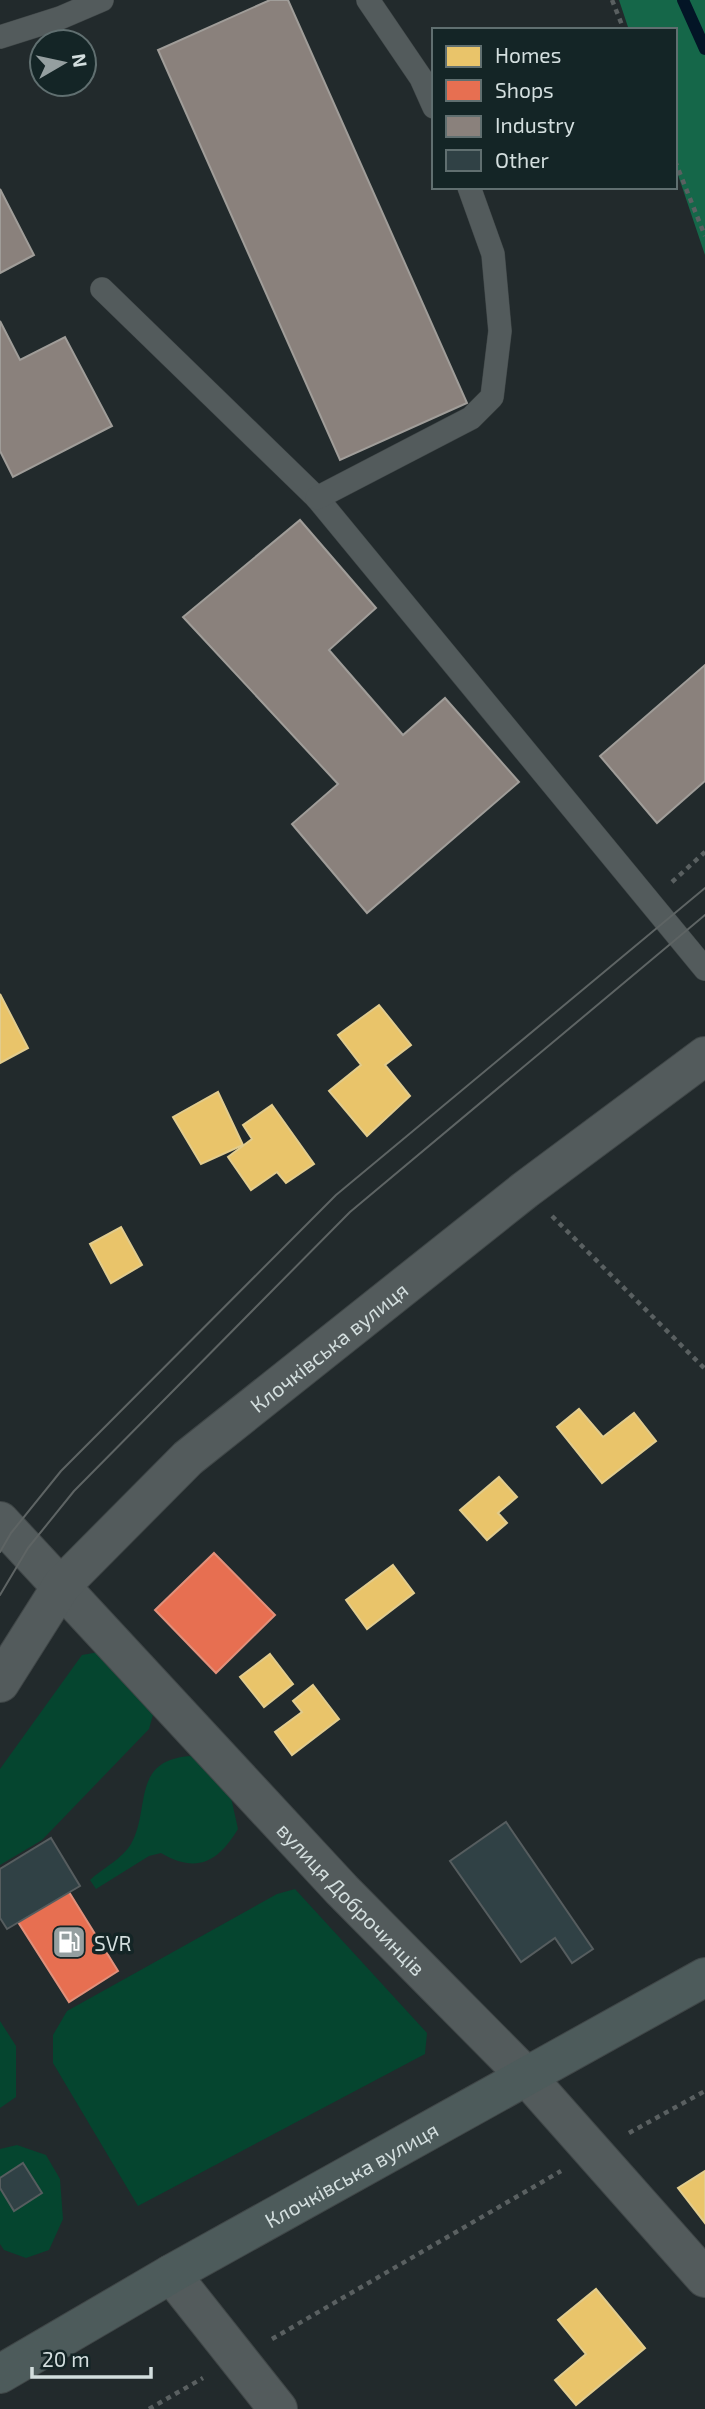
<svg xmlns="http://www.w3.org/2000/svg" width="705" height="2409" font-family="'Exo 2',sans-serif">
	<style>
		.green { fill: #05452f }
		.forest { fill: #156749 }
		.homes { fill: #e9c46a; stroke: #e2cc8d; stroke-width: 2 }
		.shops { fill: #e76f51; stroke: #e1907b; stroke-width: 2 }
		.industry { fill: #8a817c; stroke: #a09d99; stroke-width: 2 }
		.lines { fill: none; stroke-linecap: round; stroke-linejoin: round }
		.stream { stroke: #031526; stroke-width: 12 }
		.building { fill: #304145; stroke: #565d5f; stroke-width: 2 }
		.service-casing { stroke: #404748; stroke-width: 24 }
		.minor-casing { stroke: #404748; stroke-width: 40 }
		.primary-casing { stroke: #404748; stroke-width: 40 }
		.path { stroke: #5a6061; stroke-width: 4.5; stroke-dasharray: 5 5; stroke-linecap: butt }
		.service { stroke: #535b5c; stroke-width: 23 }
		.minor { stroke: #535b5c; stroke-width: 38 }
		.primary { stroke: #4d5b5b; stroke-width: 38 }
		.tram { stroke: #5e6464; stroke-width: 2 }
		.labels { text-anchor: middle; dominant-baseline: central; stroke-width: 7; stroke-linejoin: round; paint-order: stroke }
		.street-label { font-size: 21px; fill: #d3dede; stroke: #142526 }
		.poi-label { font-size: 21px; fill: #d3dede; stroke: #142526; text-anchor: start }
	</style>
	<rect width="100%" height="100%" fill="#222a2c"/>
	<g class="green">
		<polygon points="99,1652 153,1715 149,1729 42,1840 0,1865 0,1769 82,1655"/>
		<path d="M192,1756L230,1793L238,1829C218,1862 197,1874 161,1853L149,1856L96,1889L90,1880C102,1869 123,1858 131,1844C151,1810 130,1759 192,1756Z"/>
		<polygon points="295,1889 427,2033 425,2054 138,2206 53,2063 53,2035 67,2011 277,1894"/>
		<polygon points="0,2021 16,2046 16,2097 0,2108"/>
		<polygon points="17,2145 46,2155 60,2179 63,2219 49,2250 26,2258 4,2250 0,2244 0,2149"/>
	</g>
	<polygon class="forest" points="619,0 705,0 705,255 675,166 675,30 629,30"/>
	<g class="homes">
		<polygon points="0,994 28,1048 0,1063"/>
		<polygon points="379,1005 411,1045 385,1065 410,1096 367,1136 329,1091 361,1065 338,1035"/>
		<polygon points="218,1092 243,1145 201,1164 173,1117"/>
		<polygon points="272,1105 314,1164 286,1183 277,1172 251,1190 228,1157 252,1139 243,1125"/>
		<polygon points="121,1227 142,1265 111,1283 90,1244"/>
		<polygon points="579,1409 603,1437 634,1413 656,1441 602,1483 557,1427"/>
		<polygon points="499,1477 517,1497 498,1513 507,1523 487,1540 460,1510"/>
		<polygon points="393,1565 414,1593 367,1629 346,1600"/>
		<polygon points="270,1654 293,1684 264,1707 240,1677"/>
		<polygon points="313,1685 339,1719 292,1755 275,1732 302,1712 293,1701"/>
		<polygon points="705,2171 705,2223 678,2188"/>
		<polygon points="596,2289 645,2348 576,2405 555,2380 586,2354 558,2320"/>
	</g>
	<g class="shops">
		<polygon points="214,1553 275,1615 216,1673 155,1610"/>
		<polygon points="69,1892 118,1971 69,2002 18,1922"/>
	</g>
	<g class="industry">
		<polygon points="270,0 288,0 467,403 340,460 158,50"/>
		<polygon points="0,189 34,255 0,273"/>
		<polygon points="0,321 20,360 65,337 112,426 13,477 0,451"/>
		<polygon points="300,520 376,608 329,650 403,735 445,698 519,782 367,913 292,824 338,784 183,617"/>
		<polygon points="705,665 705,781 657,823 600,756"/>
	</g>
	<g class="lines">
		<polyline class="stream" points="683,0 705,49"/>
	</g>
	<g class="building">
		<polygon points="506,1822 593,1949 572,1963 555,1938 521,1962 450,1861"/>
		<polygon points="51,1838 80,1886 7,1929 0,1918 0,1869"/>
		<polygon points="23,2163 42,2193 14,2211 0,2188 0,2178"/>
	</g>
	<g class="lines">
		<g class="service-casing">
			<g id="service">
				<polyline points="368,0 421,78 434,107"/>
				<polyline points="0,37 60,18 102,0"/>
				<polyline points="102,289 317,498 705,969"/>
				<polyline points="317,498 471,418 492,397 500,331 493,254 469,187"/>
			</g>
		</g>
		<g class="minor-casing">
			<g id="minor">
				<path id="s1" d="M0,1521L342,1890L526,2076L705,2278"/>
				<path id="s2" d="M0,1683L62,1585L188,1458L525,1190L705,1056"/>
				<polyline points="171,2274 278,2409"/>
			</g>
		</g>
		<g class="primary-casing">
			<g id="primary">
				<path id="s3" d="M0,2374L171,2274L705,1977"/>
			</g>
		</g>
		<g class="path">
			<polyline points="612,0 624,30"/>
			<polyline points="675,161 705,236"/>
			<polyline points="672,882 705,852"/>
			<polyline points="552,1216 705,1369"/>
			<polyline points="629,2133 705,2091"/>
			<polyline points="272,2339 561,2171"/>
			<polyline points="149,2409 203,2378"/>
		</g>
		<use href="#service" class="service"/>
		<use href="#minor" class="minor"/>
		<use href="#primary" class="primary"/>
		<g class="tram">
			<polyline points="0,1552 11,1533 61,1471 336,1195 705,888"/>
			<polyline points="0,1595 28,1548 74,1491 350,1212 705,915"/>
		</g>
	</g>
	<defs>
		<g id="fuel-square" transform="scale(1.75)"><rect x="-9" y="-9" width="18" height="18" rx="4" fill="#959fa0" stroke="#142526"/><path d="M-5.5-6h7V0h2V4h1.3V-2.5L3-4.5l.8-.8L6-3V5H2.5V1h-1V6h-7ZM-4.2-4.7v3.2H.2V-4.7Z" fill="#fff"/></g>
	</defs>
	<g fill-rule="evenodd">
		<use href="#fuel-square" x="69" y="1942"/>
	</g>
	<g class="labels">
		<g class="street-label">
			<text stroke="none"><textPath href="#s2" startOffset="474">Клочківська вулиця</textPath></text>
			<text stroke="none"><textPath href="#s1" startOffset="516">вулиця Доброчинців</textPath></text>
			<text stroke="none"><textPath href="#s3" startOffset="404">Клочківська вулиця</textPath></text>
		</g>
		<g class="poi-label">
			<text x="94" y="1942">SVR</text>
		</g>
	</g>
	<rect x="432" y="28" width="245" height="161" fill="#142526" stroke="#606f70" stroke-width="2"/>
	<rect x="446" y="46" width="35" height="21" fill="#e9c46a" stroke="#606f70" stroke-width="2"/>
	<text x="495" y="63" font-size="21" fill="#d3dede">Homes</text>
	<rect x="446" y="80" width="35" height="21" fill="#e76f51" stroke="#606f70" stroke-width="2"/>
	<text x="495" y="98" font-size="21" fill="#d3dede">Shops</text>
	<rect x="446" y="116" width="35" height="21" fill="#8a817c" stroke="#606f70" stroke-width="2"/>
	<text x="495" y="133" font-size="21" fill="#d3dede">Industry</text>
	<rect x="446" y="150" width="35" height="21" fill="#304145" stroke="#606f70" stroke-width="2"/>
	<text x="495" y="168" font-size="21" fill="#d3dede">Other</text>
	<g transform="translate(63 63) rotate(81)"><circle r="33" fill="#142526" stroke="#606f70" stroke-width="2"/>
	<path d="M0-5L12 26L0 18L-12 26Z" fill="#959fa0"/>
	<text y="-10" font-size="19" font-weight="bold" text-anchor="middle" fill="#d3dede">N</text>
	</g>
	<path d="M32 2367v10h119v-10" fill="none" stroke="#d3dede" stroke-width="3.5"/>
	<text x="42" y="2367" font-size="21" fill="#d3dede" stroke="#142526" stroke-width="5" paint-order="stroke">20 m</text>
</svg>
